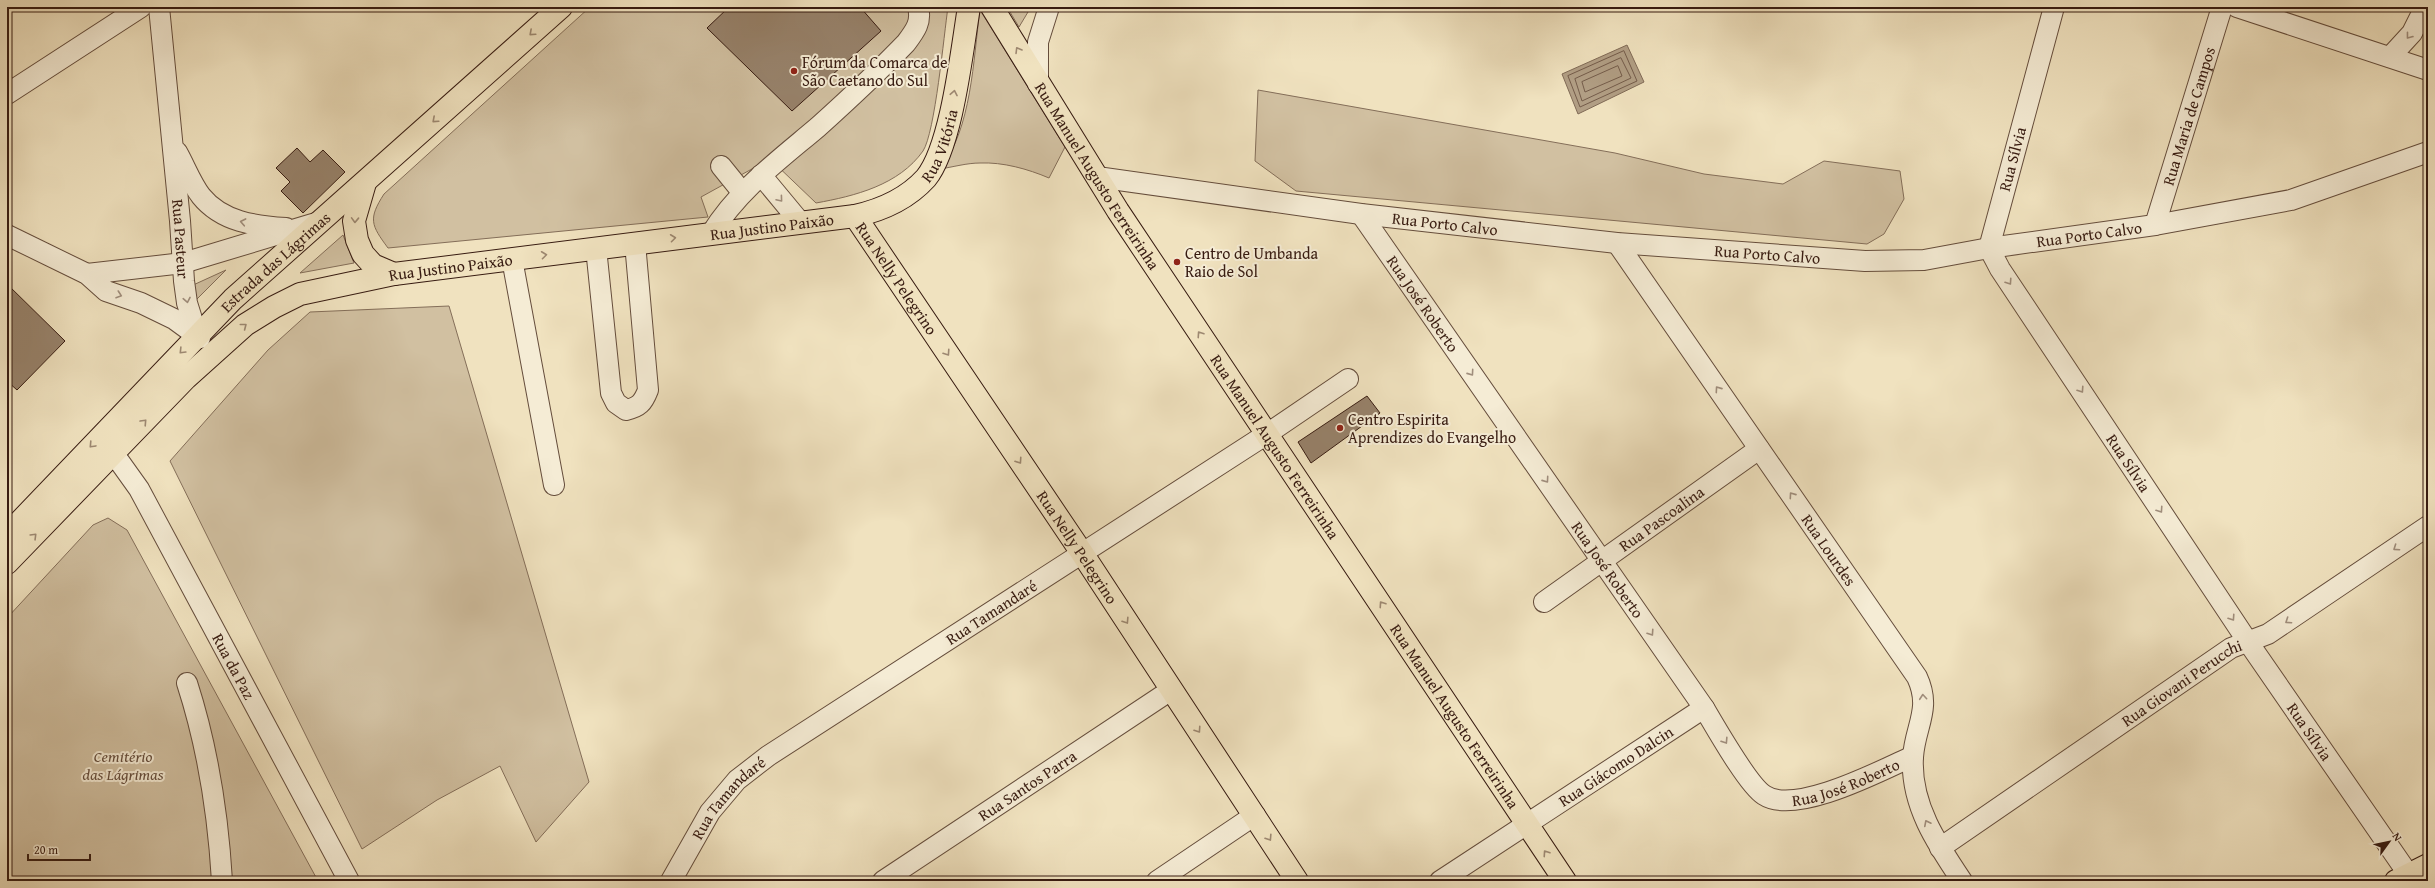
<svg xmlns="http://www.w3.org/2000/svg" width="2435" height="888" font-family="'Gentium Book Plus',serif">
	<style>
		.green { fill: #d1c0a1; stroke: #846e59 }
		.water { fill: #b19e84; stroke: #806a56 }
		.lines { fill: none; stroke-linecap: round; stroke-linejoin: round }
		.shore { stroke: #745c4a; stroke-width: 1 }
		.building { fill: #97826b; stroke: #371b11 }
		.minor-casing { stroke: #654d3c; stroke-width: 22 }
		.major-casing { stroke: #371b11; stroke-width: 24 }
		.minor { stroke: #f5ecd5; stroke-width: 20 }
		.major { stroke: #f0e2bf; stroke-width: 22 }
		.oneway { stroke: #9d8871 }
		.oneway2 { stroke: #a08e7d }
		.poi-dot { fill: #8f2418; stroke: #f5ecd5; stroke-width: 1.5 }
		.labels { text-anchor: middle; dominant-baseline: central; stroke-width: 4; stroke-linejoin: round; paint-order: stroke }
		.poi-label { font-size: 16px; fill: #371b11; stroke: #f5ecd5; text-anchor: start }
		.street-label { font-size: 16px; fill: #371b11; stroke: #f5ecd5 }
		.park-label { font-size: 16px; font-style: italic; fill: #654d3c; stroke: #f5ecd5 }
	</style>
	<rect width="100%" height="100%" fill="#f0e2bf"/>
	<filter id="stains"><feTurbulence type="fractalNoise" baseFrequency=".005" numOctaves="4"/><feColorMatrix values="0 0 0 0 .2 0 0 0 0 .09 0 0 0 0 .02 0 0 0 .5 -.17"/></filter>
	<radialGradient id="worn" r=".72"><stop offset=".6" stop-color="#630" stop-opacity="0"/><stop offset="1" stop-color="#630" stop-opacity=".3"/></radialGradient>
	<g class="green">
		<path d="M590,7H948C944,34 935,133 923,151C899,185 855,196 816,203L770,159L701,197L708,217L388,248C371,225 368,219 384,194Z"/>
		<polygon points="1007,7 1031,7 1019,27"/>
		<path d="M980,10L1065,147L1049,178C1028,169 1003,162 980,163C967,163 953,167 940,169C972,128 973,60 980,10Z"/>
		<polygon points="1258,90 1615,153 1704,174 1783,184 1824,161 1900,171 1904,199 1884,234 1867,244 1296,191 1255,161"/>
		<polygon points="343,235 354,263 300,273"/>
		<polygon points="226,270 193,303 191,286"/>
		<polygon points="449,306 589,782 536,842 500,766 437,800 362,849 170,461 268,350 310,312"/>
		<polygon points="108,518 127,530 318,881 7,881 7,618 93,525"/>
	</g>
	<polygon class="water" points="1627,45 1644,82 1578,114 1562,74"/>
	<g class="lines">
		<g class="shore">
			<polygon points="1624,51 1637,81 1580,107 1568,76"/>
			<polygon points="1621,58 1631,78 1582,101 1575,79"/>
			<polygon points="1618,66 1622,76 1585,92 1582,82"/>
		</g>
	</g>
	<g class="building">
		<polygon points="729,7 860,7 881,31 792,111 707,28"/>
		<polygon points="297,148 310,162 323,150 345,172 303,213 281,191 290,182 276,168"/>
		<polygon points="7,284 65,341 17,390 7,381"/>
		<polygon points="1367,396 1380,413 1311,463 1298,442"/>
	</g>
	<g class="lines">
		<g class="minor-casing">
			<g id="minor">
				<path id="s1" d="M159,7L180,221L184,281L187,303L197,335"/>
				<path id="s2" d="M2054,7L1989,248L2000,269L2248,642L2413,881"/>
				<polyline points="2237,7 2428,70"/>
				<polyline points="2390,57 2412,33 2423,11"/>
				<polyline points="1038,84 1038,42 1049,7"/>
				<polyline points="7,94 141,7"/>
				<path d="M177,152C185,166 191,183 201,196C222,222 255,226 286,228"/>
				<polyline points="721,166 742,192"/>
				<polyline points="761,175 800,222"/>
				<path id="s3" d="M1097,177L1361,214L1617,243L1865,261L1924,260L1989,248L2155,225L2291,200L2428,152"/>
				<path id="s4" d="M1361,214L1704,708C1716,728 1748,785 1764,795C1795,816 1882,770 1913,756"/>
				<path id="s5" d="M2155,225L2222,7"/>
				<path d="M711,234C738,190 779,160 818,127C848,100 878,72 906,43C915,31 922,22 918,7"/>
				<polyline points="7,235 87,274 106,291 141,303 174,319 200,338"/>
				<path id="s6" d="M1617,243L1917,677C1932,709 1915,726 1913,757C1910,804 1937,844 1962,881"/>
				<path d="M596,248L611,393L616,403L626,410C639,407 643,403 648,390L635,243"/>
				<polyline points="512,259 554,485"/>
				<polyline points="87,274 183,263 319,222"/>
				<path id="s7" d="M114,454L139,489L349,881"/>
				<path id="s8" d="M1544,602L1759,449"/>
				<path d="M187,683C208,748 218,813 222,881"/>
				<path id="s9" d="M1940,848L2231,648L2268,634L2428,526"/>
				<path id="s10" d="M671,881L710,812L737,780L768,756L1267,434L1348,379"/>
				<path id="s11" d="M883,881L1171,690"/>
				<polyline points="1157,881 1255,815"/>
				<path id="s12" d="M1440,881L1704,708"/>
			</g>
		</g>
		<g class="major-casing">
			<g id="major">
				<path id="s13" d="M992,7L1118,211L1565,881"/>
				<polyline points="365,183 354,221 357,240 363,254 373,265 394,274"/>
				<path id="s14" d="M855,216L1082,553L1297,881"/>
				<path id="s15" d="M7,535L233,299L561,7"/>
				<path id="s16" d="M7,563L186,378L245,325L274,307L300,294L394,274L855,216C882,210 907,199 926,178C952,146 962,49 969,7"/>
				<polyline points="2396,881 2428,865"/>
			</g>
		</g>
		<use href="#minor" class="minor"/>
		<use href="#major" class="major"/>
	</g>
	<defs><path id="oneway-chevron" d="M-2-3.5L2.5 0L-2 3.5" fill="none" stroke-width="1.6" stroke-linecap="round" stroke-linejoin="round"/></defs>
	<g class="oneway">
		<use href="#oneway-chevron" transform="translate(532 33) rotate(138)"/>
		<use href="#oneway-chevron" transform="translate(1018 50) rotate(-121)"/>
		<use href="#oneway-chevron" transform="translate(954 93) rotate(-79)"/>
		<use href="#oneway-chevron" transform="translate(435 120) rotate(138)"/>
		<use href="#oneway-chevron" transform="translate(355 220) rotate(92)"/>
		<use href="#oneway-chevron" transform="translate(673 238) rotate(-7)"/>
		<use href="#oneway-chevron" transform="translate(544 255) rotate(-7)"/>
		<use href="#oneway-chevron" transform="translate(244 326) rotate(-38)"/>
		<use href="#oneway-chevron" transform="translate(1200 334) rotate(-124)"/>
		<use href="#oneway-chevron" transform="translate(182 351) rotate(134)"/>
		<use href="#oneway-chevron" transform="translate(947 353) rotate(56)"/>
		<use href="#oneway-chevron" transform="translate(144 422) rotate(-47)"/>
		<use href="#oneway-chevron" transform="translate(92 445) rotate(133)"/>
		<use href="#oneway-chevron" transform="translate(1019 461) rotate(56)"/>
		<use href="#oneway-chevron" transform="translate(34 536) rotate(-45)"/>
		<use href="#oneway-chevron" transform="translate(1382 604) rotate(-124)"/>
		<use href="#oneway-chevron" transform="translate(1126 621) rotate(57)"/>
		<use href="#oneway-chevron" transform="translate(1198 730) rotate(56)"/>
		<use href="#oneway-chevron" transform="translate(1269 838) rotate(57)"/>
		<use href="#oneway-chevron" transform="translate(1546 853) rotate(-124)"/>
	</g>
	<g class="oneway2">
		<use href="#oneway-chevron" transform="translate(2409 36) rotate(128)"/>
		<use href="#oneway-chevron" transform="translate(780 199) rotate(50)"/>
		<use href="#oneway-chevron" transform="translate(243 222) rotate(-169)"/>
		<use href="#oneway-chevron" transform="translate(2009 282) rotate(56)"/>
		<use href="#oneway-chevron" transform="translate(119 295) rotate(19)"/>
		<use href="#oneway-chevron" transform="translate(187 300) rotate(79)"/>
		<use href="#oneway-chevron" transform="translate(1471 373) rotate(55)"/>
		<use href="#oneway-chevron" transform="translate(1718 389) rotate(-125)"/>
		<use href="#oneway-chevron" transform="translate(2081 390) rotate(56)"/>
		<use href="#oneway-chevron" transform="translate(1546 480) rotate(55)"/>
		<use href="#oneway-chevron" transform="translate(1792 495) rotate(-125)"/>
		<use href="#oneway-chevron" transform="translate(2160 510) rotate(56)"/>
		<use href="#oneway-chevron" transform="translate(2396 548) rotate(146)"/>
		<use href="#oneway-chevron" transform="translate(2232 618) rotate(56)"/>
		<use href="#oneway-chevron" transform="translate(2288 621) rotate(146)"/>
		<use href="#oneway-chevron" transform="translate(1651 633) rotate(56)"/>
		<use href="#oneway-chevron" transform="translate(1923 697) rotate(-95)"/>
		<use href="#oneway-chevron" transform="translate(1725 741) rotate(57)"/>
		<use href="#oneway-chevron" transform="translate(1927 823) rotate(-117)"/>
	</g>
	<g class="poi-dot">
		<circle cx="794" cy="71" r="4"/>
		<circle cx="1177" cy="262" r="4"/>
		<circle cx="1340" cy="428" r="4"/>
	</g>
	<g class="labels">
		<g class="poi-label">
			<text x="802" y="62">Fórum da Comarca de<tspan x="802" dy="18">São Caetano do Sul</tspan></text>
			<text x="1185" y="253">Centro de Umbanda<tspan x="1185" dy="18">Raio de Sol</tspan></text>
			<text x="1348" y="419">Centro Espirita<tspan x="1348" dy="18">Aprendizes do Evangelho</tspan></text>
		</g>
		<g class="street-label">
			<text stroke="none"><textPath href="#s5" startOffset="114">Rua Maria de Campos</textPath></text>
			<text stroke="none"><textPath href="#s16" startOffset="1078">Rua Vitória</textPath></text>
			<text transform="translate(2012 159) rotate(-75)">Rua Sílvia</text>
			<text stroke="none"><textPath href="#s13" startOffset="199">Rua Manuel Augusto Ferreirinha</textPath></text>
			<text stroke="none"><textPath href="#s3" startOffset="351">Rua Porto Calvo</textPath></text>
			<text stroke="none"><textPath href="#s16" startOffset="877">Rua Justino Paixão</textPath></text>
			<text stroke="none"><textPath href="#s3" startOffset="999">Rua Porto Calvo</textPath></text>
			<text stroke="none"><textPath href="#s1" startOffset="233">Rua Pasteur</textPath></text>
			<text stroke="none"><textPath href="#s3" startOffset="675">Rua Porto Calvo</textPath></text>
			<text stroke="none"><textPath href="#s15" startOffset="383">Estrada das Lágrimas</textPath></text>
			<text stroke="none"><textPath href="#s16" startOffset="553">Rua Justino Paixão</textPath></text>
			<text stroke="none"><textPath href="#s14" startOffset="75">Rua Nelly Pelegrino</textPath></text>
			<text stroke="none"><textPath href="#s4" startOffset="109">Rua José Roberto</textPath></text>
			<text stroke="none"><textPath href="#s13" startOffset="523">Rua Manuel Augusto Ferreirinha</textPath></text>
			<text stroke="none"><textPath href="#s2" startOffset="506">Rua Sílvia</textPath></text>
			<text stroke="none"><textPath href="#s8" startOffset="144">Rua Pascoalina</textPath></text>
			<text stroke="none"><textPath href="#s14" startOffset="399">Rua Nelly Pelegrino</textPath></text>
			<text stroke="none"><textPath href="#s6" startOffset="373">Rua Lourdes</textPath></text>
			<text stroke="none"><textPath href="#s4" startOffset="433">Rua José Roberto</textPath></text>
			<text stroke="none"><textPath href="#s10" startOffset="426">Rua Tamandaré</textPath></text>
			<text stroke="none"><textPath href="#s7" startOffset="244">Rua da Paz</textPath></text>
			<text stroke="none"><textPath href="#s9" startOffset="293">Rua Giovani Perucchi</textPath></text>
			<text stroke="none"><textPath href="#s13" startOffset="847">Rua Manuel Augusto Ferreirinha</textPath></text>
			<text stroke="none"><textPath href="#s2" startOffset="830">Rua Sílvia</textPath></text>
			<text stroke="none"><textPath href="#s12" startOffset="210">Rua Giácomo Dalcin</textPath></text>
			<text stroke="none"><textPath href="#s4" startOffset="793">Rua José Roberto</textPath></text>
			<text stroke="none"><textPath href="#s11" startOffset="173">Rua Santos Parra</textPath></text>
			<text stroke="none"><textPath href="#s10" startOffset="102">Rua Tamandaré</textPath></text>
		</g>
		<g class="park-label">
			<text x="123" y="756">Cemitério<tspan x="123" dy="18">das Lágrimas</tspan></text>
		</g>
	</g>
	<rect width="2435" height="888" fill="none" stroke="#f0e2bf" stroke-width="24"/>
	<rect x="8" y="8" width="2419" height="872" fill="none" stroke="#371b11" stroke-width="2"/>
	<rect x="12" y="12" width="2411" height="864" fill="none" stroke="#371b11"/>
	<g transform="translate(2389 842) rotate(57)" stroke="#f5ecd5" stroke-width="3" paint-order="stroke">
	<path d="M0-3L7 15L0 10L-7 15Z" fill="#371b11"/>
	<text y="-6" font-size="11" font-weight="bold" text-anchor="middle" fill="#371b11">N</text>
	</g>
	<path d="M28 854v6h62v-6" fill="none" stroke="#371b11" stroke-width="2"/>
	<text x="34" y="854" font-size="12" fill="#371b11" stroke="#f5ecd5" stroke-width="3" paint-order="stroke">20 m</text>
	<rect width="100%" height="100%" filter="url(#stains)"/>
	<rect width="100%" height="100%" fill="url(#worn)"/>
</svg>
